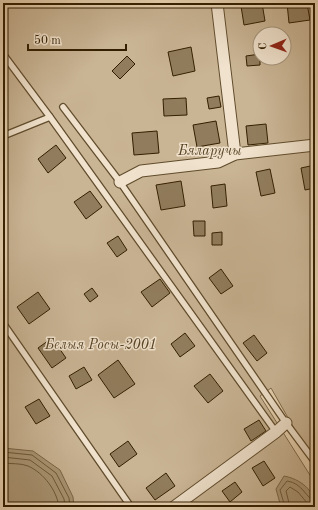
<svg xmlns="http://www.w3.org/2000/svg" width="318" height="510" font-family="'Old Standard TT',serif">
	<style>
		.green { fill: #c9b494; stroke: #7e6a4a; fill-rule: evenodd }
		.water { fill: #aa9675; stroke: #7a6646 }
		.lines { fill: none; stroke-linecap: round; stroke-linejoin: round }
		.shore { stroke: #6e5a3a; stroke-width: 1 }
		.building { fill: #917d5d; stroke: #331f00 }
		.service-casing { stroke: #604c2c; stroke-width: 8 }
		.minor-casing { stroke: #604c2c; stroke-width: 13 }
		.service { stroke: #f0e2cd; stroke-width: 5.5 }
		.minor { stroke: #f0e2cd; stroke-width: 11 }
		.labels { text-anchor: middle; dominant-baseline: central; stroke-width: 3; stroke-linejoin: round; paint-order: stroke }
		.park-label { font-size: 14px; font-style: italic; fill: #584425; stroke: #f0e2cd }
	</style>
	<rect width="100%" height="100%" fill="#e8d3b2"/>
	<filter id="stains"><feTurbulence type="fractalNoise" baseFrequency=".005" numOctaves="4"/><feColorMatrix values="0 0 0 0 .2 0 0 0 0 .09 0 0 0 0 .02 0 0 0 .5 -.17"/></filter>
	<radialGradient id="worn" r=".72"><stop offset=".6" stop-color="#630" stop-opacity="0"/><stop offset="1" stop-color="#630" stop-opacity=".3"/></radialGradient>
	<path class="green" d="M3,3H315V465L271,388L260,396L315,483V507H77L34,462L3,460ZM260,34H284V58H260Z"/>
	<g class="water">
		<polygon points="3,448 33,451 60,470 73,497 74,507 3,507"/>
		<path d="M284,476C300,479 315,490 315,507H281L276,489Z"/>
	</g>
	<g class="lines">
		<g class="shore">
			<polyline points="3,452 32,455 56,473 69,498 70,507"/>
			<polyline points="3,457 30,460 52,476 64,499 65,507"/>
			<path d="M3,463C10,464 21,463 28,466C44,473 57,491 59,507"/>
			<path d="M285,507L280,490L287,481C303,483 306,499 315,501"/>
			<polyline points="290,507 286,491 290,487 298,492 308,504 315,506"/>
		</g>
	</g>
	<g class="building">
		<polygon points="257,3 262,3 265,21 244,25 241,6"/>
		<polygon points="287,3 307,3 310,20 289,23"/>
		<polygon points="191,47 195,71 173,76 168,52"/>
		<polygon points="260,54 260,65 247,66 246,56"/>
		<polygon points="127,56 135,64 120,79 112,71"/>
		<polygon points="219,96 221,107 209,109 207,98"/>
		<polygon points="186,98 187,115 164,116 163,99"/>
		<polygon points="216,121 220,143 197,147 193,125"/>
		<polygon points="266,124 268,143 248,145 246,126"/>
		<polygon points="157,131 159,153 134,155 132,133"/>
		<polygon points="56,145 66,158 48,173 38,159"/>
		<polygon points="315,165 315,188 305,190 301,168"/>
		<polygon points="270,169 275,193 261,196 256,172"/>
		<polygon points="181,181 185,206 161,210 156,185"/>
		<polygon points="225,184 227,206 213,208 211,186"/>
		<polygon points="90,191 102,207 86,219 74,202"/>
		<polygon points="193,221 205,221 205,236 194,236"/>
		<polygon points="222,232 222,245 212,245 212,233"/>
		<polygon points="118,236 127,250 117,257 107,243"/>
		<polygon points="221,269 233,286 221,294 209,278"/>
		<polygon points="160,279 170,293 152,307 141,292"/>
		<polygon points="92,288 98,296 90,302 84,294"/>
		<polygon points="38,292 50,309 29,324 17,307"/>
		<polygon points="185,333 195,346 180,357 171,344"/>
		<polygon points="254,335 267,353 257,361 243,343"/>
		<polygon points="52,338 66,358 52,368 38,348"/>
		<polygon points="118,360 135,384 114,398 98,375"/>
		<polygon points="84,367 92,380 76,389 69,376"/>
		<polygon points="210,374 223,391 208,403 194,386"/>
		<polygon points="39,399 50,416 36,424 25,407"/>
		<polygon points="259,420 266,431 251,441 244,429"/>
		<polygon points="128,441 137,454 119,467 110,454"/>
		<polygon points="264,461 275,478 263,486 252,468"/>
		<polygon points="166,473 175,486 155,500 146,488"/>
		<polygon points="235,482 242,492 230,502 222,491"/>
	</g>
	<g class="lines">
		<g class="service-casing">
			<g id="service">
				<polyline points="3,54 50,117 276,432"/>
				<polyline points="63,107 120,182 286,423 315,462"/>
				<polyline points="3,136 50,117"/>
				<polyline points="3,323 131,507"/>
			</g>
		</g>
		<g class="minor-casing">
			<g id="minor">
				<polyline points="217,3 235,154"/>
				<polyline points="120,182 141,171 218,162 235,154 315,145"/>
				<polyline points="174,507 276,432 286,423"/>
			</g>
		</g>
		<use href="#service" class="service"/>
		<use href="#minor" class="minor"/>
	</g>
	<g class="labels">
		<g class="park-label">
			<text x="210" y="151">Бяларучы</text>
			<text x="101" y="345">Белыя Росы-2001</text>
		</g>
	</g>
	<rect width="318" height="510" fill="none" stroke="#e8d3b2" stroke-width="16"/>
	<rect x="4" y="4" width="310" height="502" fill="none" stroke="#331f00" stroke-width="2"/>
	<rect x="8" y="8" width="302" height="494" fill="none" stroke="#331f00"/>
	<g transform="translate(272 46) rotate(268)"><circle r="19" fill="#f0e2cd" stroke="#a4947b"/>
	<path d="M0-3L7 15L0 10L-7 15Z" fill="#8f2418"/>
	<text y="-6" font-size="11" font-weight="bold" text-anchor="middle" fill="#331f00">С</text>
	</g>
	<path d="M28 44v6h98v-6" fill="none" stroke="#331f00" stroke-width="2"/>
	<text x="34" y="44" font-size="12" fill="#331f00" stroke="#f0e2cd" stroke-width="3" paint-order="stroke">50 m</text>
	<rect width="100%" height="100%" filter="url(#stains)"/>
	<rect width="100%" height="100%" fill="url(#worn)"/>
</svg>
